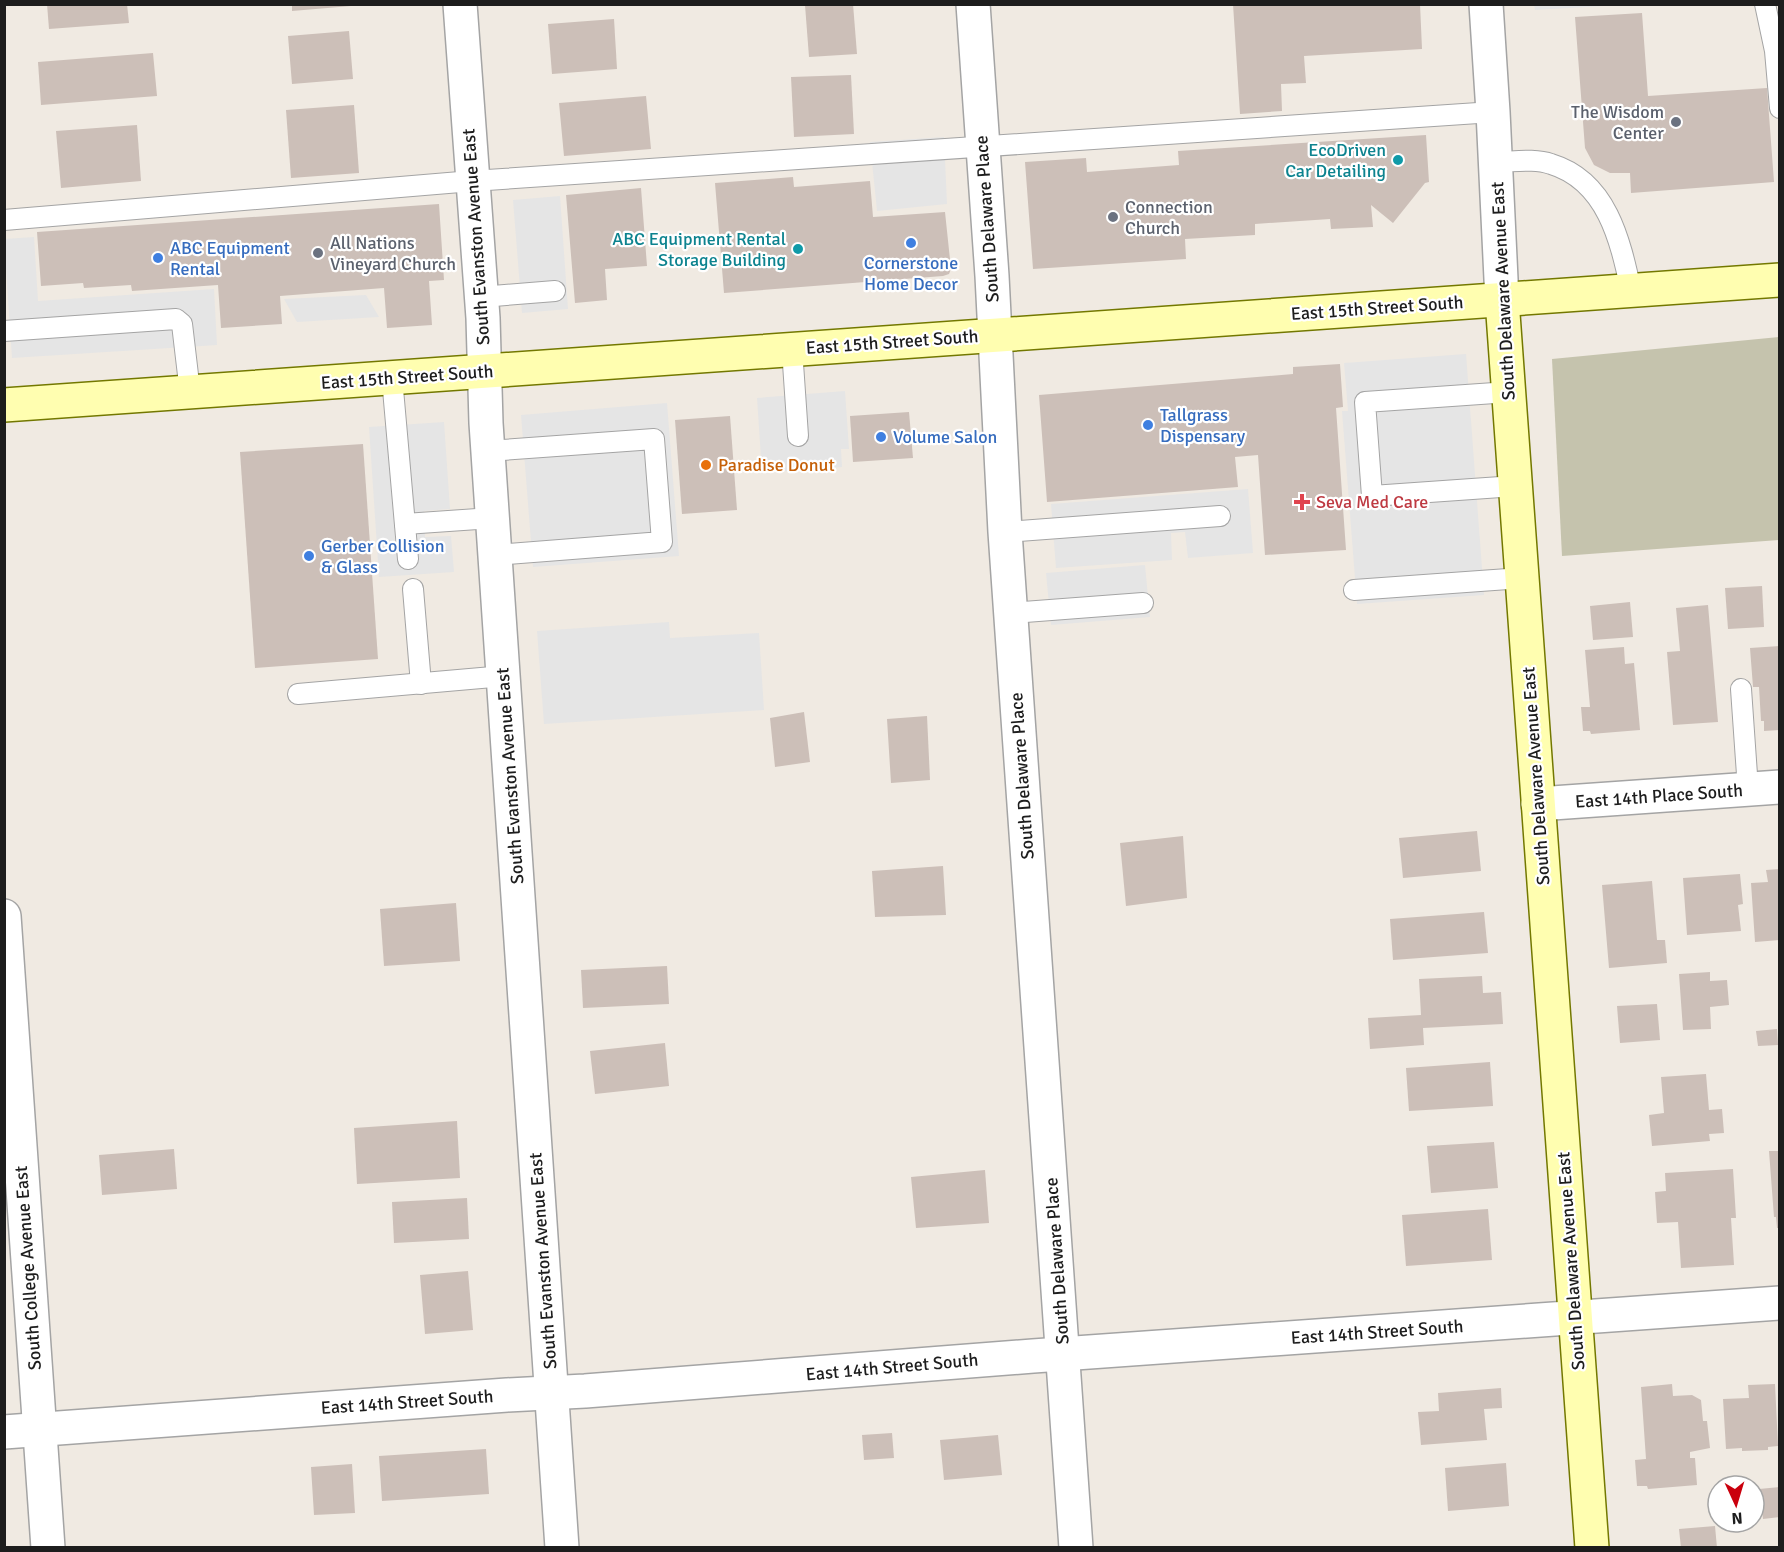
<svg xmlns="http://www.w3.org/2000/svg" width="1784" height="1552" font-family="Signika,sans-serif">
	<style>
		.construction { fill: #c5c3ad }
		.parking { fill: #e5e5e5 }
		.building { fill: #ccbfb8 }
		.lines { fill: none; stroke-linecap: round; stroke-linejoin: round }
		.lane-casing { stroke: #a4a4a4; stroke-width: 22 }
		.street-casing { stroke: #a4a4a4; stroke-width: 36 }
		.secondary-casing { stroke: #737800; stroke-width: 36 }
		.lane { stroke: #fff; stroke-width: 20 }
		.street { stroke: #fff; stroke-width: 33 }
		.secondary { stroke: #fffeb0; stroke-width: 33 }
		.worship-dot { fill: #6b7280; stroke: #fff; stroke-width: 2 }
		.culture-dot { fill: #0f9aa8; stroke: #fff; stroke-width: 2 }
		.shop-dot { fill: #3f7fe0; stroke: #fff; stroke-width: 2 }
		.food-dot { fill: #e8710a; stroke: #fff; stroke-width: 2 }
		.health-dot { fill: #e0444e; stroke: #fff; stroke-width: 2 }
		.labels { text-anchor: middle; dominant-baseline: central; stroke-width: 4.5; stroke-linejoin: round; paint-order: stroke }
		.worship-label { font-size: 18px; fill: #5b616d; stroke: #fff; text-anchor: start }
		.culture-label { font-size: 18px; fill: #0d838f; stroke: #fff; text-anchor: end }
		.street-label { font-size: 18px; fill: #1d1d1d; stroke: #fff }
		.shop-label { font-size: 18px; fill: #366cbe; stroke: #fff; text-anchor: start }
		.food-label { font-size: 18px; fill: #c56008; stroke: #fff; text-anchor: start }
		.health-label { font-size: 18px; fill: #be3a42; stroke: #fff; text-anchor: start }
	</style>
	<rect width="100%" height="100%" fill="#f0eae2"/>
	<polygon class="construction" points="1779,337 1779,540 1562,556 1552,359"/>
	<g class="parking">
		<polygon points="1534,5 1534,4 1621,5 1535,10"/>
		<polygon points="944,137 947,204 877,211 870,142"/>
		<polygon points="560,196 568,309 522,313 513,200"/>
		<polygon points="34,237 38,301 214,289 217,345 12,358 4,239"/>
		<polygon points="366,295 379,317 297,322 284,299"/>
		<polygon points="1466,354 1484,595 1357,604 1342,411 1348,411 1344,363"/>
		<polygon points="845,391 849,449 841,449 842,467 762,473 757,398"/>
		<polygon points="667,403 679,556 533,567 521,415"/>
		<polygon points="444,422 450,509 424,511 425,537 451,536 454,572 379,577 369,427"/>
		<polygon points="1248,489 1253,553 1188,558 1185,532 1171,533 1172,560 1056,568 1051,504"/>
		<polygon points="1145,565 1150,617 1051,625 1046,573"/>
		<polygon points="669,622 670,638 759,633 764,710 544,724 537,631"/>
	</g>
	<g class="building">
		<polygon points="47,4 127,4 129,23 49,29"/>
		<polygon points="292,4 351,4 351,6 292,11"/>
		<polygon points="810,4 853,4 857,54 809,57 805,5"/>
		<polygon points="1233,4 1420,4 1422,49 1304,56 1306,83 1281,84 1282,111 1240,114"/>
		<polygon points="1642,13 1648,96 1767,88 1774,182 1631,193 1630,173 1610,173 1594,165 1585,148 1575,17"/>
		<polygon points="614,19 617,69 552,74 548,24"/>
		<polygon points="349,31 353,79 292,84 288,36"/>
		<polygon points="153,53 157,96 41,105 38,62"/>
		<polygon points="851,75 854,134 794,137 791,77"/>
		<polygon points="646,96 651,149 564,156 559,103"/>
		<polygon points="354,105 359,173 291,178 286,110"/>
		<polygon points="137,125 141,181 61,188 56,131"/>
		<polygon points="1426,135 1429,182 1425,183 1393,223 1371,205 1373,227 1331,229 1330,219 1255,224 1255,235 1185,239 1186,259 1033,269 1025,162 1086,158 1087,172 1179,165 1178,151"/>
		<polygon points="793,177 794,187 870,181 873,217 945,212 951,269 949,274 943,276 724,293 715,183"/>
		<polygon points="641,188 647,266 605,269 607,300 575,303 566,195"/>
		<polygon points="439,204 444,280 429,281 432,325 387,328 384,288 280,296 282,324 221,328 218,285 132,291 131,285 84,288 83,283 41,286 37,232"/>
		<polygon points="1340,364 1343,407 1336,408 1346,550 1265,555 1258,455 1235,457 1238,487 1047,502 1039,395 1293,374 1293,367"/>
		<polygon points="909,412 913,458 853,462 850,416"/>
		<polygon points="730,416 737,510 682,514 675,420"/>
		<polygon points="363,444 378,659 255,668 240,452"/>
		<polygon points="1762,586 1764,627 1728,629 1725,588"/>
		<polygon points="1630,602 1633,637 1593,640 1590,606"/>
		<polygon points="1708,605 1718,722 1673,725 1667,652 1680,651 1676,608"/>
		<polygon points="1780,646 1780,730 1764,731 1764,721 1761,721 1759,687 1753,687 1750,648"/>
		<polygon points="1624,647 1625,664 1634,663 1640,730 1591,734 1590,731 1583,731 1581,707 1590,707 1585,650"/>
		<polygon points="804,712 810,762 775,767 770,718"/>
		<polygon points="927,716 930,780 891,783 887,719"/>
		<polygon points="1477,831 1481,871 1403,878 1399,838"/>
		<polygon points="1183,836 1187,898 1126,906 1120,843"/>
		<polygon points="943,866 946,915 875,917 872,871"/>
		<polygon points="1780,869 1780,940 1755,942 1751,883 1768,882 1766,870"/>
		<polygon points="1740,874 1743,904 1738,905 1741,931 1687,935 1683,878"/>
		<polygon points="1652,881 1657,940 1665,940 1667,963 1609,968 1602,885"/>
		<polygon points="456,903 460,961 384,966 380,909"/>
		<polygon points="1484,912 1488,953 1393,960 1390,919"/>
		<polygon points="667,966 669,1004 583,1008 581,970"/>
		<polygon points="1710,972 1710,981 1727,980 1729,1005 1710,1007 1711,1029 1683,1030 1679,974"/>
		<polygon points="1482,976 1483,993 1501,992 1503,1024 1423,1028 1424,1045 1370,1049 1368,1018 1421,1015 1419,979"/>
		<polygon points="1657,1004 1660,1040 1620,1043 1617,1006"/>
		<polygon points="1777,1029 1778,1045 1758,1046 1756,1031"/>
		<polygon points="665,1043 669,1086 595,1094 590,1051"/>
		<polygon points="1490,1062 1493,1106 1409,1111 1406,1068"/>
		<polygon points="1706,1074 1709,1110 1722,1109 1724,1133 1709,1134 1710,1141 1652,1146 1649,1115 1664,1113 1661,1077"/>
		<polygon points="457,1121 460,1178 357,1184 354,1128"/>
		<polygon points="1494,1142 1498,1188 1431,1193 1427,1146"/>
		<polygon points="174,1149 177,1189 102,1195 99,1155"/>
		<polygon points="1769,1151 1780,1151 1780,1228 1777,1228 1776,1217 1774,1217"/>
		<polygon points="1733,1169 1736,1218 1731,1218 1734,1265 1681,1268 1678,1222 1657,1223 1655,1192 1666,1191 1665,1173"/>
		<polygon points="985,1170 989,1223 916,1228 911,1177"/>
		<polygon points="467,1198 469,1239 394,1243 392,1202"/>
		<polygon points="1488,1209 1492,1260 1406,1266 1402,1215"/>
		<polygon points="468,1271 473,1330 425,1334 420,1275"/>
		<polygon points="1672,1384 1673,1396 1692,1395 1701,1400 1703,1421 1707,1421 1710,1448 1690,1452 1690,1458 1695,1458 1697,1485 1648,1489 1647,1486 1637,1486 1635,1460 1646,1459 1641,1387"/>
		<polygon points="1775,1384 1778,1446 1768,1447 1768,1450 1742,1451 1742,1448 1726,1449 1723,1399 1749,1398 1748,1385"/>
		<polygon points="1501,1388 1502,1408 1484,1409 1487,1440 1421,1445 1418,1412 1439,1411 1438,1393"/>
		<polygon points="892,1433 894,1458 864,1460 862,1435"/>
		<polygon points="998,1435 1002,1475 944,1480 940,1440"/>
		<polygon points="486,1449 489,1494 382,1501 379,1456"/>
		<polygon points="1506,1463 1509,1506 1448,1511 1445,1468"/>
		<polygon points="352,1464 355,1513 314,1515 311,1467"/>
		<polygon points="1780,1487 1780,1517 1763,1519 1759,1489"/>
		<polygon points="1715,1526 1717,1548 1681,1548 1679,1529"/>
	</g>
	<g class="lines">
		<g class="lane-casing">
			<g id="lane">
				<polyline points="1765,4 1775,51 1780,108"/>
				<path d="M1495,162C1513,162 1534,158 1551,164C1607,181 1620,240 1631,290"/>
				<polyline points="4,220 472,181 1493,112"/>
				<polyline points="481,297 555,291"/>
				<polyline points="4,331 176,319 182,324 190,392"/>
				<polyline points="792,349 798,436"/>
				<polyline points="392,378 408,559"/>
				<polyline points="1509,392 1365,402 1372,496 1515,486"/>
				<polyline points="488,451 654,439 662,542 495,555"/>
				<polyline points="405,524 492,518"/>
				<polyline points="1005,532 1220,516"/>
				<polyline points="413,589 421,684"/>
				<polyline points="1354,590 1522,578"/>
				<polyline points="1011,613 1143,603"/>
				<polyline points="1741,689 1748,789"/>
				<polyline points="298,694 504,676"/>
			</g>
		</g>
		<g class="street-casing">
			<g id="street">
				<polyline points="460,4 483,318 486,423 562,1548"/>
				<polyline points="973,4 992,276 1005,532 1076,1548"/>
				<polyline points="1486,4 1493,112 1502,300"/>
				<polyline points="1538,804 1780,787"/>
				<polyline points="4,916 48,1548"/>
				<polyline points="4,1432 507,1395 585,1391 1033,1356 1780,1303"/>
			</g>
		</g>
		<g class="secondary-casing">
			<g id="secondary">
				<polyline points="1502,300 1592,1548"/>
				<polyline points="4,405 1780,280"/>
			</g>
		</g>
		<use href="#lane" class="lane"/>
		<use href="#street" class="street"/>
		<use href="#secondary" class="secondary"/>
	</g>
	<g class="worship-dot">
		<circle cx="1676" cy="122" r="6"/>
		<circle cx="1113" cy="217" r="6"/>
		<circle cx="318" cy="253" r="6"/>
	</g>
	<g class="culture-dot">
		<circle cx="1398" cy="160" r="6"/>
		<circle cx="798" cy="249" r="6"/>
	</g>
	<g class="shop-dot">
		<circle cx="911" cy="243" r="6"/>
		<circle cx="158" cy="258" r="6"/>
		<circle cx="1148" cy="425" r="6"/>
		<circle cx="881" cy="437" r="6"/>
		<circle cx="309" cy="556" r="6"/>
	</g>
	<circle class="food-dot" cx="706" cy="465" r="6"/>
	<path class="health-dot" d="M1299 493h6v6h6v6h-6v6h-6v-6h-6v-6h6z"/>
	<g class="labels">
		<g class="worship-label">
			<text x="1664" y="112" text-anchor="end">The Wisdom<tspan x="1664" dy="21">Center</tspan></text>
			<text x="1125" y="207">Connection<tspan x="1125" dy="21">Church</tspan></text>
			<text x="330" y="243">All Nations<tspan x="330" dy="21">Vineyard Church</tspan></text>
		</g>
		<g class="culture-label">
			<text x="1386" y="150">EcoDriven<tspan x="1386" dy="21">Car Detailing</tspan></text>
			<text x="786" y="239">ABC Equipment Rental<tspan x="786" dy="21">Storage Building</tspan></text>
		</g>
		<g class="street-label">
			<text transform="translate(987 219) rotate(-94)">South Delaware Place</text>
			<text transform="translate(476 237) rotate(-94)">South Evanston Avenue East</text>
			<text transform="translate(1503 291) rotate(-93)">South Delaware Avenue East</text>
			<text transform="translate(1377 308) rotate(-4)">East 15th Street South</text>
			<text transform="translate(892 342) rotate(-4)">East 15th Street South</text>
			<text transform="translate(407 377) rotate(-4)">East 15th Street South</text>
			<text transform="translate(510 776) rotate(-94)">South Evanston Avenue East</text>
			<text transform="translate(1022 776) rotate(-94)">South Delaware Place</text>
			<text transform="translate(1536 776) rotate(-94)">South Delaware Avenue East</text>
			<text transform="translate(1659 796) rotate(-4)">East 14th Place South</text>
			<text transform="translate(543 1261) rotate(-94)">South Evanston Avenue East</text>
			<text transform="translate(1057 1261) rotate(-94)">South Delaware Place</text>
			<text transform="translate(1571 1261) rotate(-94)">South Delaware Avenue East</text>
			<text transform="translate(28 1268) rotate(-94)">South College Avenue East</text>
			<text transform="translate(1377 1332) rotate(-4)">East 14th Street South</text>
			<text transform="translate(892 1367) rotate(-5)">East 14th Street South</text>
			<text transform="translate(407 1402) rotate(-4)">East 14th Street South</text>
		</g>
		<g class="shop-label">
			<text x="170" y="248">ABC Equipment<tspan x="170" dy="21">Rental</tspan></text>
			<text x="911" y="263" text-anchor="middle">Cornerstone<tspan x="911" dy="21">Home Decor</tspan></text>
			<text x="1160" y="415">Tallgrass<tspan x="1160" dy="21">Dispensary</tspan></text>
			<text x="893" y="437">Volume Salon</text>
			<text x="321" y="546">Gerber Collision<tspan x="321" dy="21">&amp; Glass</tspan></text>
		</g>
		<g class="food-label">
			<text x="718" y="465">Paradise Donut</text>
		</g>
		<g class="health-label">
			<text x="1316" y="502">Seva Med Care</text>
		</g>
	</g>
	<rect width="1784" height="1552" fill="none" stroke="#1d1d1d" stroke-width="12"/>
	<g transform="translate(1736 1504) rotate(176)"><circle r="28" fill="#ffffff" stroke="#a5a5a5" stroke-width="1.5"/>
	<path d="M0-4.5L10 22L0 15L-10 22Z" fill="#ca000d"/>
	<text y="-9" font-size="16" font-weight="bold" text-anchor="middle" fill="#1d1d1d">N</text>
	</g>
</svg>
